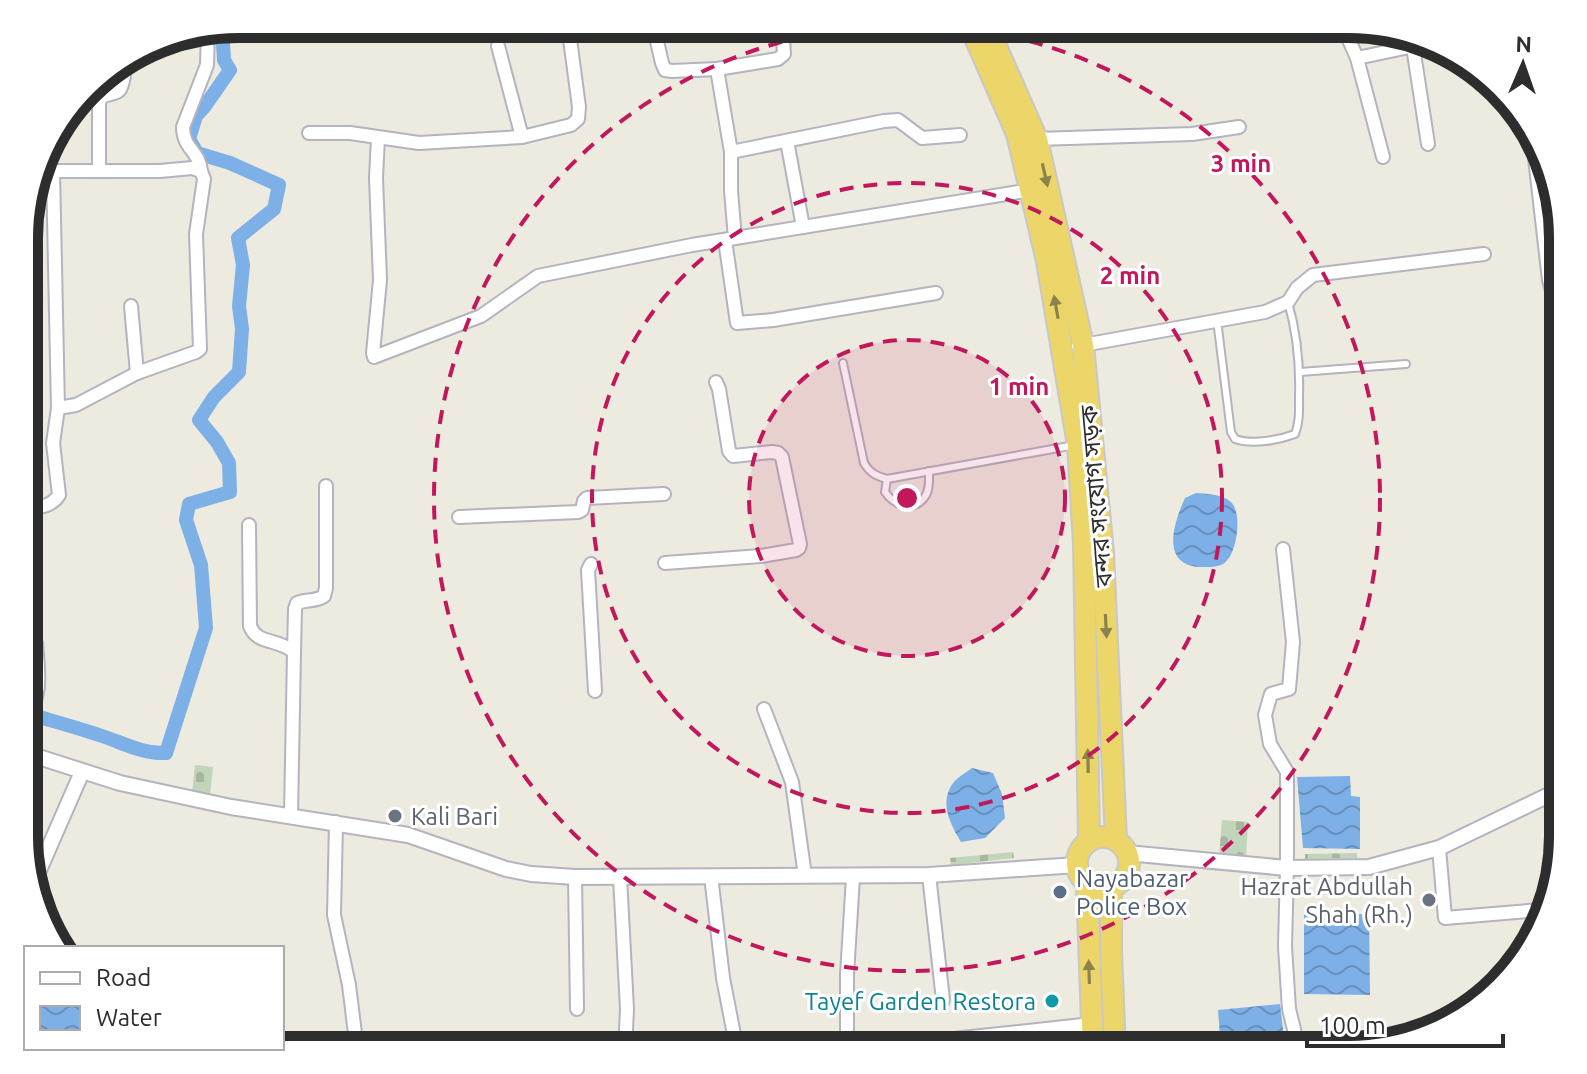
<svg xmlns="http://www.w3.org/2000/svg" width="1587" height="1074" font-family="Ubuntu,'Noto Sans Bengali',sans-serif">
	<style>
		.cemetery { fill: url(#cemetery-stones) }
		.water { fill: url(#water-waves) }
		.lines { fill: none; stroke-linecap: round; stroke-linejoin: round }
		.canal { stroke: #7cb0e6; stroke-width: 14 }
		.service-casing { stroke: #b4b3bf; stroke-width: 10 }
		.minor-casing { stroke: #b4b3bf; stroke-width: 16 }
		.tertiary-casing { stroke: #b4b3bf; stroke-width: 18 }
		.trunk-casing { stroke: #c8c8c8; stroke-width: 24 }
		.service { stroke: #fff; stroke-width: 6 }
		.minor { stroke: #fff; stroke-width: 12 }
		.tertiary { stroke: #fff; stroke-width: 14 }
		.trunk { stroke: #ecd669; stroke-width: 20 }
		.oneway { fill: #8c824b }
		.ring { fill: none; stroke: #c2185b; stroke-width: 4; stroke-dasharray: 14 10 }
		.worship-dot { fill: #6b7280; stroke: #fff; stroke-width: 3 }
		.service-dot { fill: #5c6f8a; stroke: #fff; stroke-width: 3 }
		.culture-dot { fill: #0f9aa8; stroke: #fff; stroke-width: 3 }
		.labels { text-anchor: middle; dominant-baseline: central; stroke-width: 6; stroke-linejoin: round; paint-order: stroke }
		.street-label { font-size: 24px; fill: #2d2d2d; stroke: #fff }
		.worship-label { font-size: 24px; fill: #5b616d; stroke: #fff; text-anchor: start }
		.service-label { font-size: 24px; fill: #4e5e75; stroke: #fff; text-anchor: start }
		.culture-label { font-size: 24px; fill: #0d838f; stroke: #fff; text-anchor: end }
		.rim { fill: none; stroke: #2d2d2d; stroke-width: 10 }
		.centre { fill: #c2185b; stroke: #fff; stroke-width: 4 }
		.ring-label { font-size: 24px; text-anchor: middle; font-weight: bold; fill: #c2185b; stroke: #fff; stroke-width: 6; stroke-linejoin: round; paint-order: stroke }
	</style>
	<defs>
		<pattern id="cemetery-stones" width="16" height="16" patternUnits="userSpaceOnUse" patternTransform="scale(2)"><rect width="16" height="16" fill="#c0d5b9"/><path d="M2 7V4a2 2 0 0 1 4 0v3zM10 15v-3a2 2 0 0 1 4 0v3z" fill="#a5b79f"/></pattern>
		<pattern id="water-waves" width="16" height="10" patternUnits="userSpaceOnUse" patternTransform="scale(2)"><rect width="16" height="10" fill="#7cb0e6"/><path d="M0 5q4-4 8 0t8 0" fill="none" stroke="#6690bb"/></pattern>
	</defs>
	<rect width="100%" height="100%" fill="#edeae0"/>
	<g class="cemetery">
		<polygon points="195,765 213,767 210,795 192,793"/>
		<polygon points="1222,820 1248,822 1246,858 1219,856"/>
		<polygon points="1013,852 1014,858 951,865 950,858"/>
		<polygon points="1357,853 1357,858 1305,859 1305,854"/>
	</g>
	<g class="water">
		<path d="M1069,24H1128C1109,38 1099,38 1076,37Z"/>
		<path d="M1196,493C1208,494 1222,494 1231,502C1243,514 1237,556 1223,564C1216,568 1206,567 1199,567C1159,564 1175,520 1185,498Z"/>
		<path d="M972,768L993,773L1002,794L1005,818L985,838L961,842C951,825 940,805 951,786C955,779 965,773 972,768Z"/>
		<polygon points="1350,776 1351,796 1360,797 1360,849 1303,848 1297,777"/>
		<polygon points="1369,914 1370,995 1304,994 1304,915"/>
		<polygon points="1280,1004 1285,1046 1221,1050 1218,1010"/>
	</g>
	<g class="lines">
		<path class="canal" d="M26,713C52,721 79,728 105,737C125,744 144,754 166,753L206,628L201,565L186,520L189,504L230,492L229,463L217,442L199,420L214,397L239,372L242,329L239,306L243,265L238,238L274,209L279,185L230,163L197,153L189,139L196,116L205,106L230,70L224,60L222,27"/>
		<g class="service-casing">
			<g id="service">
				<path d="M1217,320L1231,432L1235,439C1252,445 1279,440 1295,434C1300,421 1299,409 1299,396C1300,364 1297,333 1288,302"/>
				<path d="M843,363L864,463C870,473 876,476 887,479L1075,445"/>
				<polyline points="1300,372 1406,364"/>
				<path d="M887,479L885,492C894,505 912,513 924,498C930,491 929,480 929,471"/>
			</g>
		</g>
		<g class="minor-casing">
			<g id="minor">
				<polyline points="653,24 662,63 665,70 672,71 717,69 778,59 784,54 782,24"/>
				<polyline points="1342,24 1357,58"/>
				<polyline points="498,46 522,137"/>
				<polyline points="1413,47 1428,144"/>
				<polyline points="717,69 731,152 731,191 735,238"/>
				<polyline points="1532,132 1549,280 1563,330"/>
				<polyline points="309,133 350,133 419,143 522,137 571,125 578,119 579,107 568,24"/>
				<polyline points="378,138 376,178 380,280 373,353 374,357 481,316 538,276 692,245 1031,190"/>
				<polyline points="1037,139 1192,134 1239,127"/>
				<polyline points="787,141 803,227"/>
				<polyline points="731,152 884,121 898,120 922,138 960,135"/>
				<polyline points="1383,157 1357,58 1419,45"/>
				<polyline points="39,171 160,171 192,168 201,171 204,179 196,234 200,349 196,352 137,373 76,405 58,408"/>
				<path d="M99,171V103L101,97C117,90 120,98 124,76"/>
				<path d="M201,171C199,150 183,149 183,127L207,65L208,29"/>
				<polyline points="725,240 737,323 773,320 936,293"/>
				<polyline points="131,306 137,373"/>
				<polyline points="1078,346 1265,312 1288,302 1297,288 1313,275 1484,254"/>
				<path d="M26,508C40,507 51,507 59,495L53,443L58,408L53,171"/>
				<polyline points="459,517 578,512 582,510 584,501 587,498 664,494"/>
				<path d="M249,525L250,626C257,645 278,638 294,652L291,815"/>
				<polyline points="1283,549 1293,642 1289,689 1271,694 1265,715 1270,744 1287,772 1287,868 1285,946 1289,1009 1299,1050"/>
				<polyline points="665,563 761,556 796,550 799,548 800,544 782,457 778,453 772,452 733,456 729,451 719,389 716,382"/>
				<polyline points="591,564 588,570 595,691"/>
				<path d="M294,652L295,609L297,603C306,599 315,602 324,596L326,588V486"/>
				<polyline points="1563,656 1557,691 1553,793 1563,834"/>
				<polyline points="764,709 792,782 805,876"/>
				<path d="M26,724C42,690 39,680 36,643"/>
				<polyline points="336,822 334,915 349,985 357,1050"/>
				<polyline points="1439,848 1445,918 1540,910"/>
				<polyline points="929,875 943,1000"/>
				<polyline points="711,876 723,978 737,1050"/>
				<polyline points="575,877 577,1009"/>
				<polyline points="620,877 627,1009 625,1050"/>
				<polyline points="850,1050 847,1039 847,975 853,877"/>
				<polyline points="881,1050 962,1038 1092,1024"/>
			</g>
		</g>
		<g class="tertiary-casing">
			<g id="tertiary">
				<polyline points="26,753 120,783 231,807 408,835 506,869 531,874 575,877 929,875 1077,865"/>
				<polyline points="1127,853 1287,868 1369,867 1439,848 1553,793 1563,791"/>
				<polyline points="33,884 82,772"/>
			</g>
		</g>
		<g class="trunk-casing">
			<g id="trunk">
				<polyline points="969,24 1017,134 1047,261 1078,445 1084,544 1089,839"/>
				<polyline points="986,24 1037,139 1083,345 1103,553 1116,840"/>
				<circle cx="1103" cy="863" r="26"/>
				<polyline points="1087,884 1093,1050"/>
				<polyline points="1111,888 1111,952 1115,1050"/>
			</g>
		</g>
		<use href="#service" class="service"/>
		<use href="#minor" class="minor"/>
		<use href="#tertiary" class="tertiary"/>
		<use href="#trunk" class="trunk"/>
	</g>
	<defs><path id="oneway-solid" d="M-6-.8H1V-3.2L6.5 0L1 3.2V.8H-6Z" transform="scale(2)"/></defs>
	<g class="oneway">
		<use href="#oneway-solid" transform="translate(1045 175) rotate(77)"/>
		<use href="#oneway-solid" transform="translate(1056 307) rotate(-100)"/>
		<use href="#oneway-solid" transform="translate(1106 626) rotate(87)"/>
		<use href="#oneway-solid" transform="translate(1088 761) rotate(-91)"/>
		<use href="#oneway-solid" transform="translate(1089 972) rotate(-92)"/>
	</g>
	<circle cx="907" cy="498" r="158" fill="#c2185b" fill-opacity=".12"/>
	<g class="ring">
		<circle cx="907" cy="498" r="158"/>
		<circle cx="907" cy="498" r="315"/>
		<circle cx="907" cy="498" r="473"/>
	</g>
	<g class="worship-dot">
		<circle cx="395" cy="816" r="8"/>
		<circle cx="1429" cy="900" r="8"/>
	</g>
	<circle class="service-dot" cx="1060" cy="892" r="8"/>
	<circle class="culture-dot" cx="1052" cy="1001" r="8"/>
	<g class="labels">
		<g class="street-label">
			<text transform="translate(1096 496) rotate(-95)">বন্দর সংযোগ সড়ক</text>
		</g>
		<g class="worship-label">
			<text x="411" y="816">Kali Bari</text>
			<text x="1413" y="886" text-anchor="end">Hazrat Abdullah<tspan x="1413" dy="28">Shah (Rh.)</tspan></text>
		</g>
		<g class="service-label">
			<text x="1076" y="878">Nayabazar<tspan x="1076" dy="28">Police Box</tspan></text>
		</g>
		<g class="culture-label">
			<text x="1036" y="1001">Tayef Garden Restora</text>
		</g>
	</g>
	<path d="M0 0H1587V1074H0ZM238 38H1349A200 200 0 0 1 1549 238V836A200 200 0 0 1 1349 1036H238A200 200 0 0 1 38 836V238A200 200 0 0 1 238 38Z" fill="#fff" fill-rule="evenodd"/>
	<path class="rim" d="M238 38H1349A200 200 0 0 1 1549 238V836A200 200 0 0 1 1349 1036H238A200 200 0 0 1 38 836V238A200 200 0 0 1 238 38Z"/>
	<circle cx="907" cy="498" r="12" class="centre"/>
	<g class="ring-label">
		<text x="1241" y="172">3 min</text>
		<text x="1130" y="284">2 min</text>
		<text x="1019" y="395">1 min</text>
	</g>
	<rect x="24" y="946" width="260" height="104" fill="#ffffff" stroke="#ababab" stroke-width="2"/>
	<rect x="40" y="972" width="40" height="12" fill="#ffffff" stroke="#ababab" stroke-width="2"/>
	<text x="96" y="986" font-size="24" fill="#2d2d2d">Road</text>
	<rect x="40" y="1006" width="40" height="24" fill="url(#water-waves)" stroke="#ababab" stroke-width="2"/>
	<text x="96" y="1026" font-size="24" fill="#2d2d2d">Water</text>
	<g transform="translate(1523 64) rotate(2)" stroke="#ffffff" stroke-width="6" paint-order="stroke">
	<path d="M0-6L14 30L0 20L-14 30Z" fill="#2d2d2d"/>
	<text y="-12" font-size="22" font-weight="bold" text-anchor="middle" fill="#2d2d2d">N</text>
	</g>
	<path d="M1307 1034v12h196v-12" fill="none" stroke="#2d2d2d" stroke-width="4"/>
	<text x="1319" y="1034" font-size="24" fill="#2d2d2d" stroke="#ffffff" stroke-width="6" paint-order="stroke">100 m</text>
</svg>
